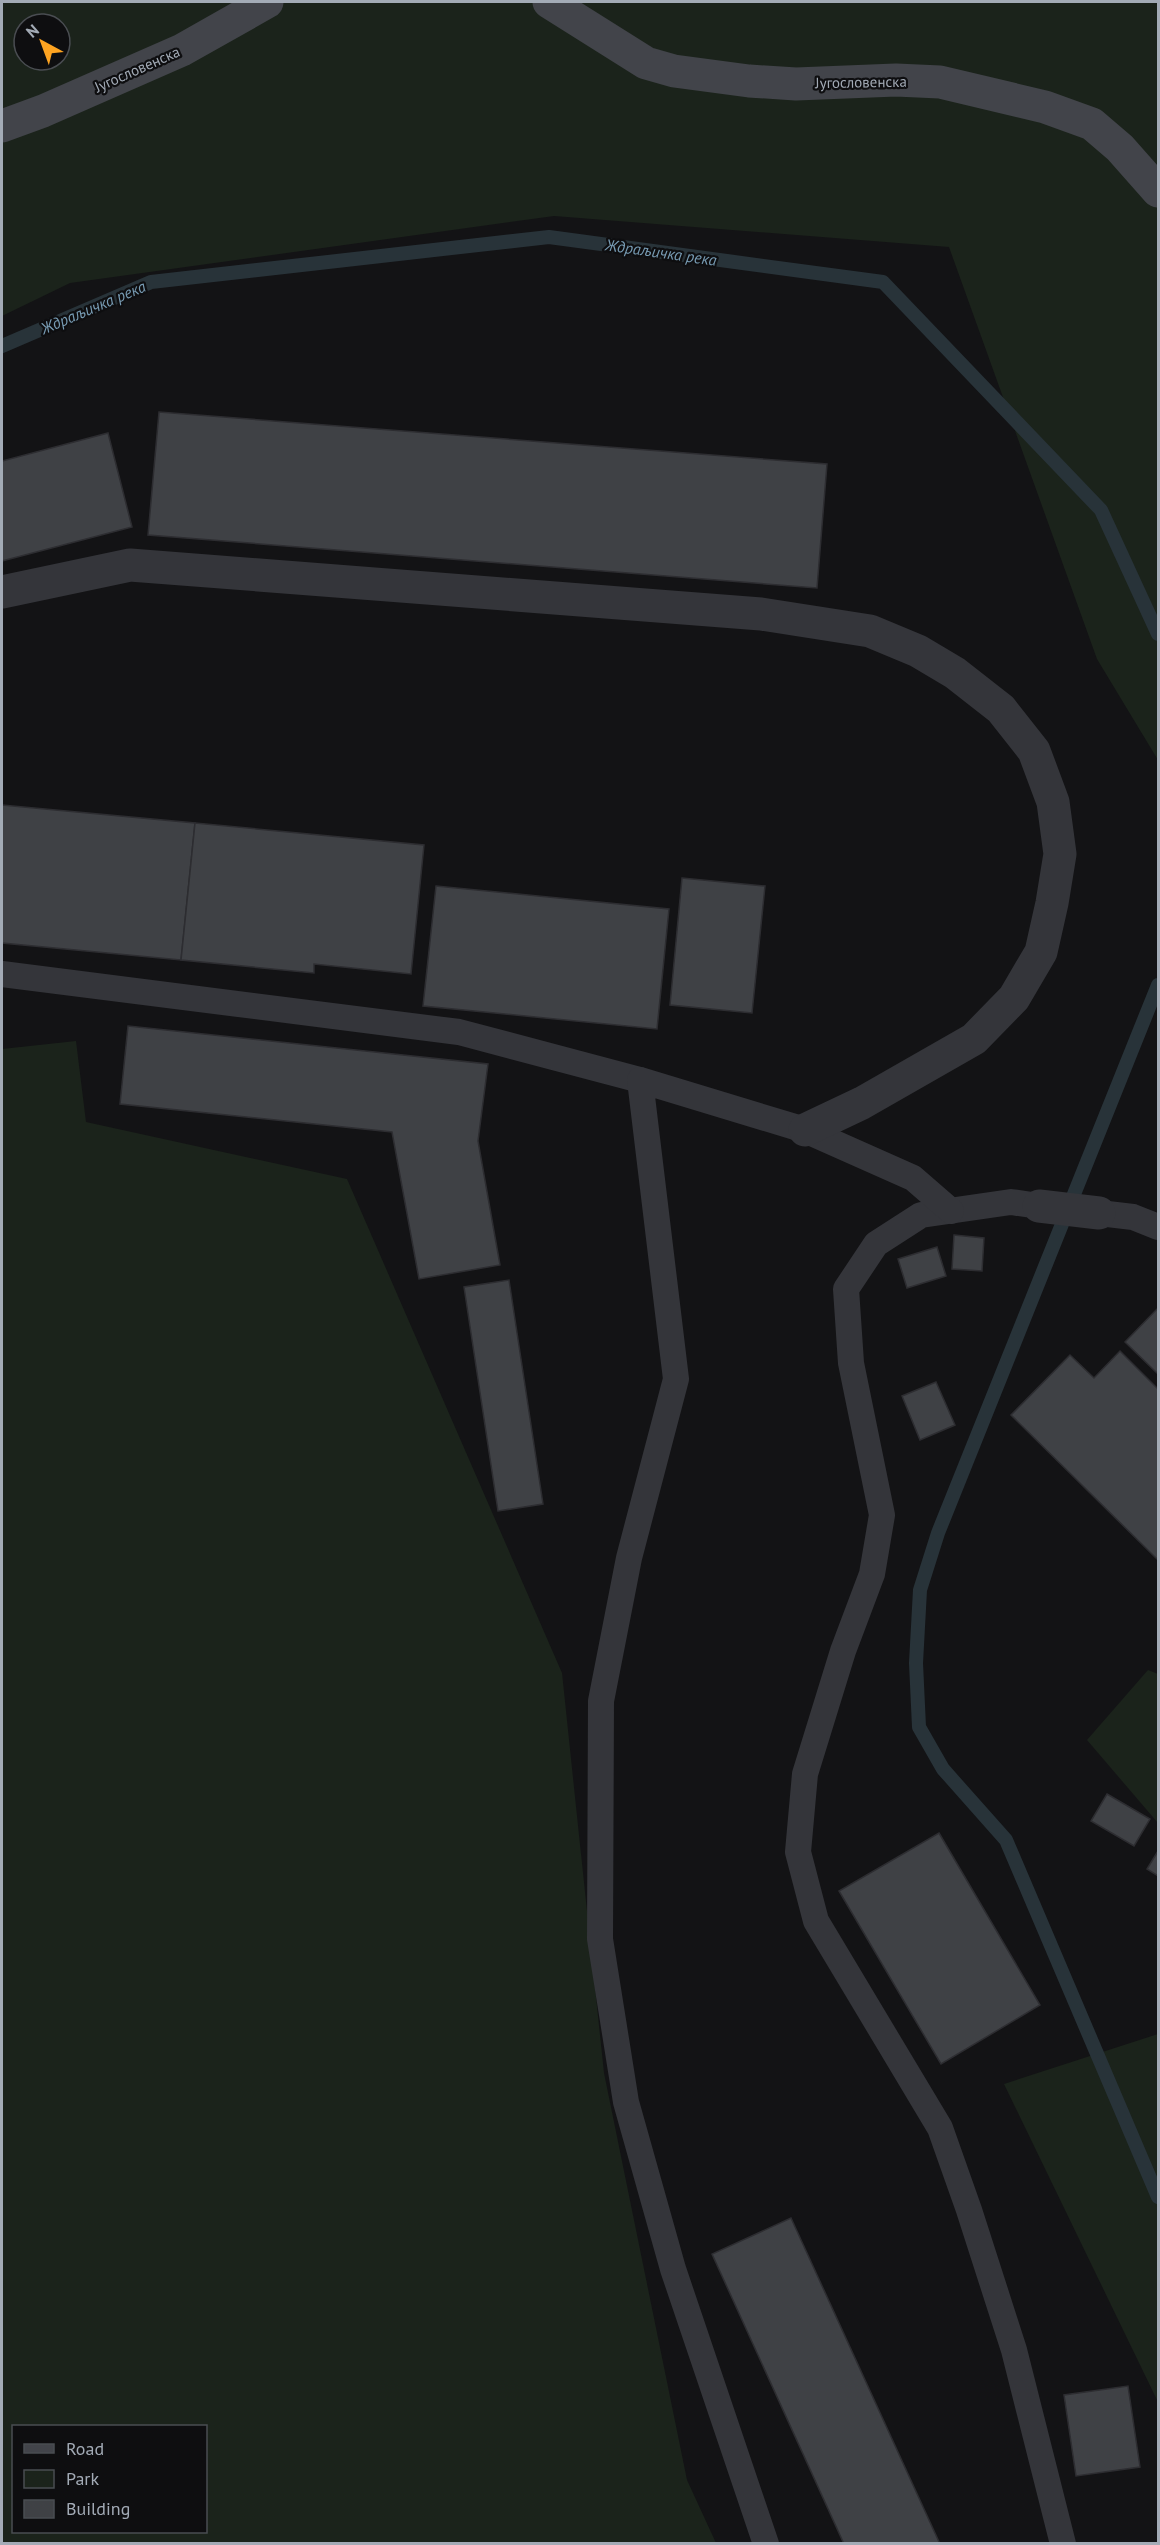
<svg xmlns="http://www.w3.org/2000/svg" width="1160" height="2545" font-family="'PT Sans',sans-serif">
	<style>
		.green { fill: #1b231b; fill-rule: evenodd }
		.lines { fill: none; stroke-linecap: round; stroke-linejoin: round }
		.stream { stroke: #283339; stroke-width: 14 }
		.building { fill: #3f4145; stroke: #2d2d31; stroke-width: 1.5 }
		.service { stroke: #34353a; stroke-width: 26 }
		.minor { stroke: #34353a; stroke-width: 33 }
		.secondary { stroke: #42444a; stroke-width: 33 }
		.labels { text-anchor: middle; dominant-baseline: central; stroke-width: 4.5; stroke-linejoin: round; paint-order: stroke }
		.street-label { font-size: 15px; fill: #a3abb6; stroke: #0e0e10 }
		.water-label { font-size: 16px; font-style: italic; fill: #789cb4; stroke: #0e0e10 }
	</style>
	<rect width="100%" height="100%" fill="#131315"/>
	<g class="green">
		<path d="M2,2H1158V760L1097,659L949,247L554,216L70,283L2,316ZM24,24H60V60H24Z"/>
		<path d="M76,1041L86,1122L347,1179L562,1673L604,2073L687,2480L716,2543H2V1049ZM14,2426H206V2532H14Z"/>
		<polygon points="1148,1670 1158,1674 1158,1823 1087,1740"/>
		<polygon points="1158,2034 1158,2402 1004,2084"/>
	</g>
	<g class="lines">
		<g class="stream">
			<polyline points="2,346 151,282 549,237 883,282 1101,510 1158,634"/>
			<polyline points="1158,985 938,1533 920,1590 916,1663 919,1727 943,1769 1006,1840 1158,2197"/>
		</g>
	</g>
	<g class="building">
		<polygon points="159,412 827,464 817,588 148,535"/>
		<polygon points="108,433 132,527 2,561 2,461"/>
		<polygon points="2,805 195,823 181,960 2,943"/>
		<polygon points="195,823 424,845 411,974 314,964 314,973 181,960"/>
		<polygon points="682,878 765,886 752,1013 670,1005"/>
		<polygon points="436,886 669,909 657,1029 423,1006"/>
		<polygon points="128,1026 488,1064 478,1141 500,1265 419,1279 392,1132 120,1104"/>
		<polygon points="954,1235 984,1238 982,1271 952,1269"/>
		<polygon points="937,1247 946,1276 907,1288 898,1259"/>
		<polygon points="509,1280 543,1504 498,1511 464,1287"/>
		<polygon points="1158,1308 1158,1374 1125,1342"/>
		<polygon points="1120,1351 1158,1389 1158,1560 1011,1415 1070,1355 1094,1378"/>
		<polygon points="936,1382 955,1425 920,1440 902,1396"/>
		<polygon points="1107,1794 1150,1819 1134,1846 1091,1821"/>
		<polygon points="939,1833 1040,2005 941,2064 839,1891"/>
		<polygon points="1158,1851 1158,1876 1147,1869"/>
		<polygon points="791,2218 940,2544 844,2544 712,2254"/>
		<polygon points="1128,2386 1140,2467 1076,2476 1064,2395"/>
	</g>
	<g class="lines">
		<g class="service">
			<polyline points="2,974 459,1032 640,1080"/>
			<polyline points="1039,1206 1011,1202 921,1215 876,1244 846,1289 851,1363 882,1515 872,1574 843,1651 805,1774 798,1852 816,1921 940,2128 969,2210 1014,2350 1063,2544"/>
			<polyline points="1099,1213 1133,1217 1158,1227"/>
			<polyline points="766,2544 673,2269 626,2102 600,1939 601,1701 629,1558 676,1379 640,1080 805,1130 913,1178 951,1211"/>
		</g>
		<g class="minor">
			<polyline points="2,592 130,565 761,614 870,631 918,651 955,673 1001,709 1034,751 1053,802 1060,854 1052,903 1041,952 1014,998 974,1039 862,1103 805,1130"/>
			<polyline points="1039,1206 1099,1213"/>
		</g>
		<g class="secondary">
			<polyline points="549,2 646,63 674,71 749,81 796,84 896,80 940,82 1045,107 1092,124 1120,148 1158,191"/>
			<polyline points="2,126 43,111 182,50 267,2"/>
		</g>
	</g>
	<g class="labels">
		<g class="street-label">
			<text transform="translate(137 69) rotate(-24)">Југословенска</text>
			<text transform="translate(861 82) rotate(-1)">Југословенска</text>
		</g>
		<g class="water-label">
			<text transform="translate(661 252) rotate(8)">Ждраљичка река</text>
			<text transform="translate(93 307) rotate(-23)">Ждраљичка река</text>
		</g>
	</g>
	<rect width="1160" height="2545" fill="none" stroke="#a3abb6" stroke-width="6"/>
	<rect x="12" y="2425" width="195" height="108" fill="#0e0e10" stroke="#4a4d52" stroke-width="1.5"/>
	<rect x="24" y="2444" width="30" height="9" fill="#42444a" stroke="#4a4d52" stroke-width="1.5"/>
	<text x="66" y="2455" font-size="18" fill="#a3abb6">Road</text>
	<rect x="24" y="2470" width="30" height="18" fill="#1b231b" stroke="#4a4d52" stroke-width="1.5"/>
	<text x="66" y="2485" font-size="18" fill="#a3abb6">Park</text>
	<rect x="24" y="2500" width="30" height="18" fill="#3f4145" stroke="#4a4d52" stroke-width="1.5"/>
	<text x="66" y="2515" font-size="18" fill="#a3abb6">Building</text>
	<g transform="translate(42 42) rotate(319)"><circle r="28" fill="#0e0e10" stroke="#4a4d52" stroke-width="1.5"/>
	<path d="M0-4.5L10 22L0 15L-10 22Z" fill="#fea421"/>
	<text y="-9" font-size="16" font-weight="bold" text-anchor="middle" fill="#a3abb6">N</text>
	</g>
</svg>
